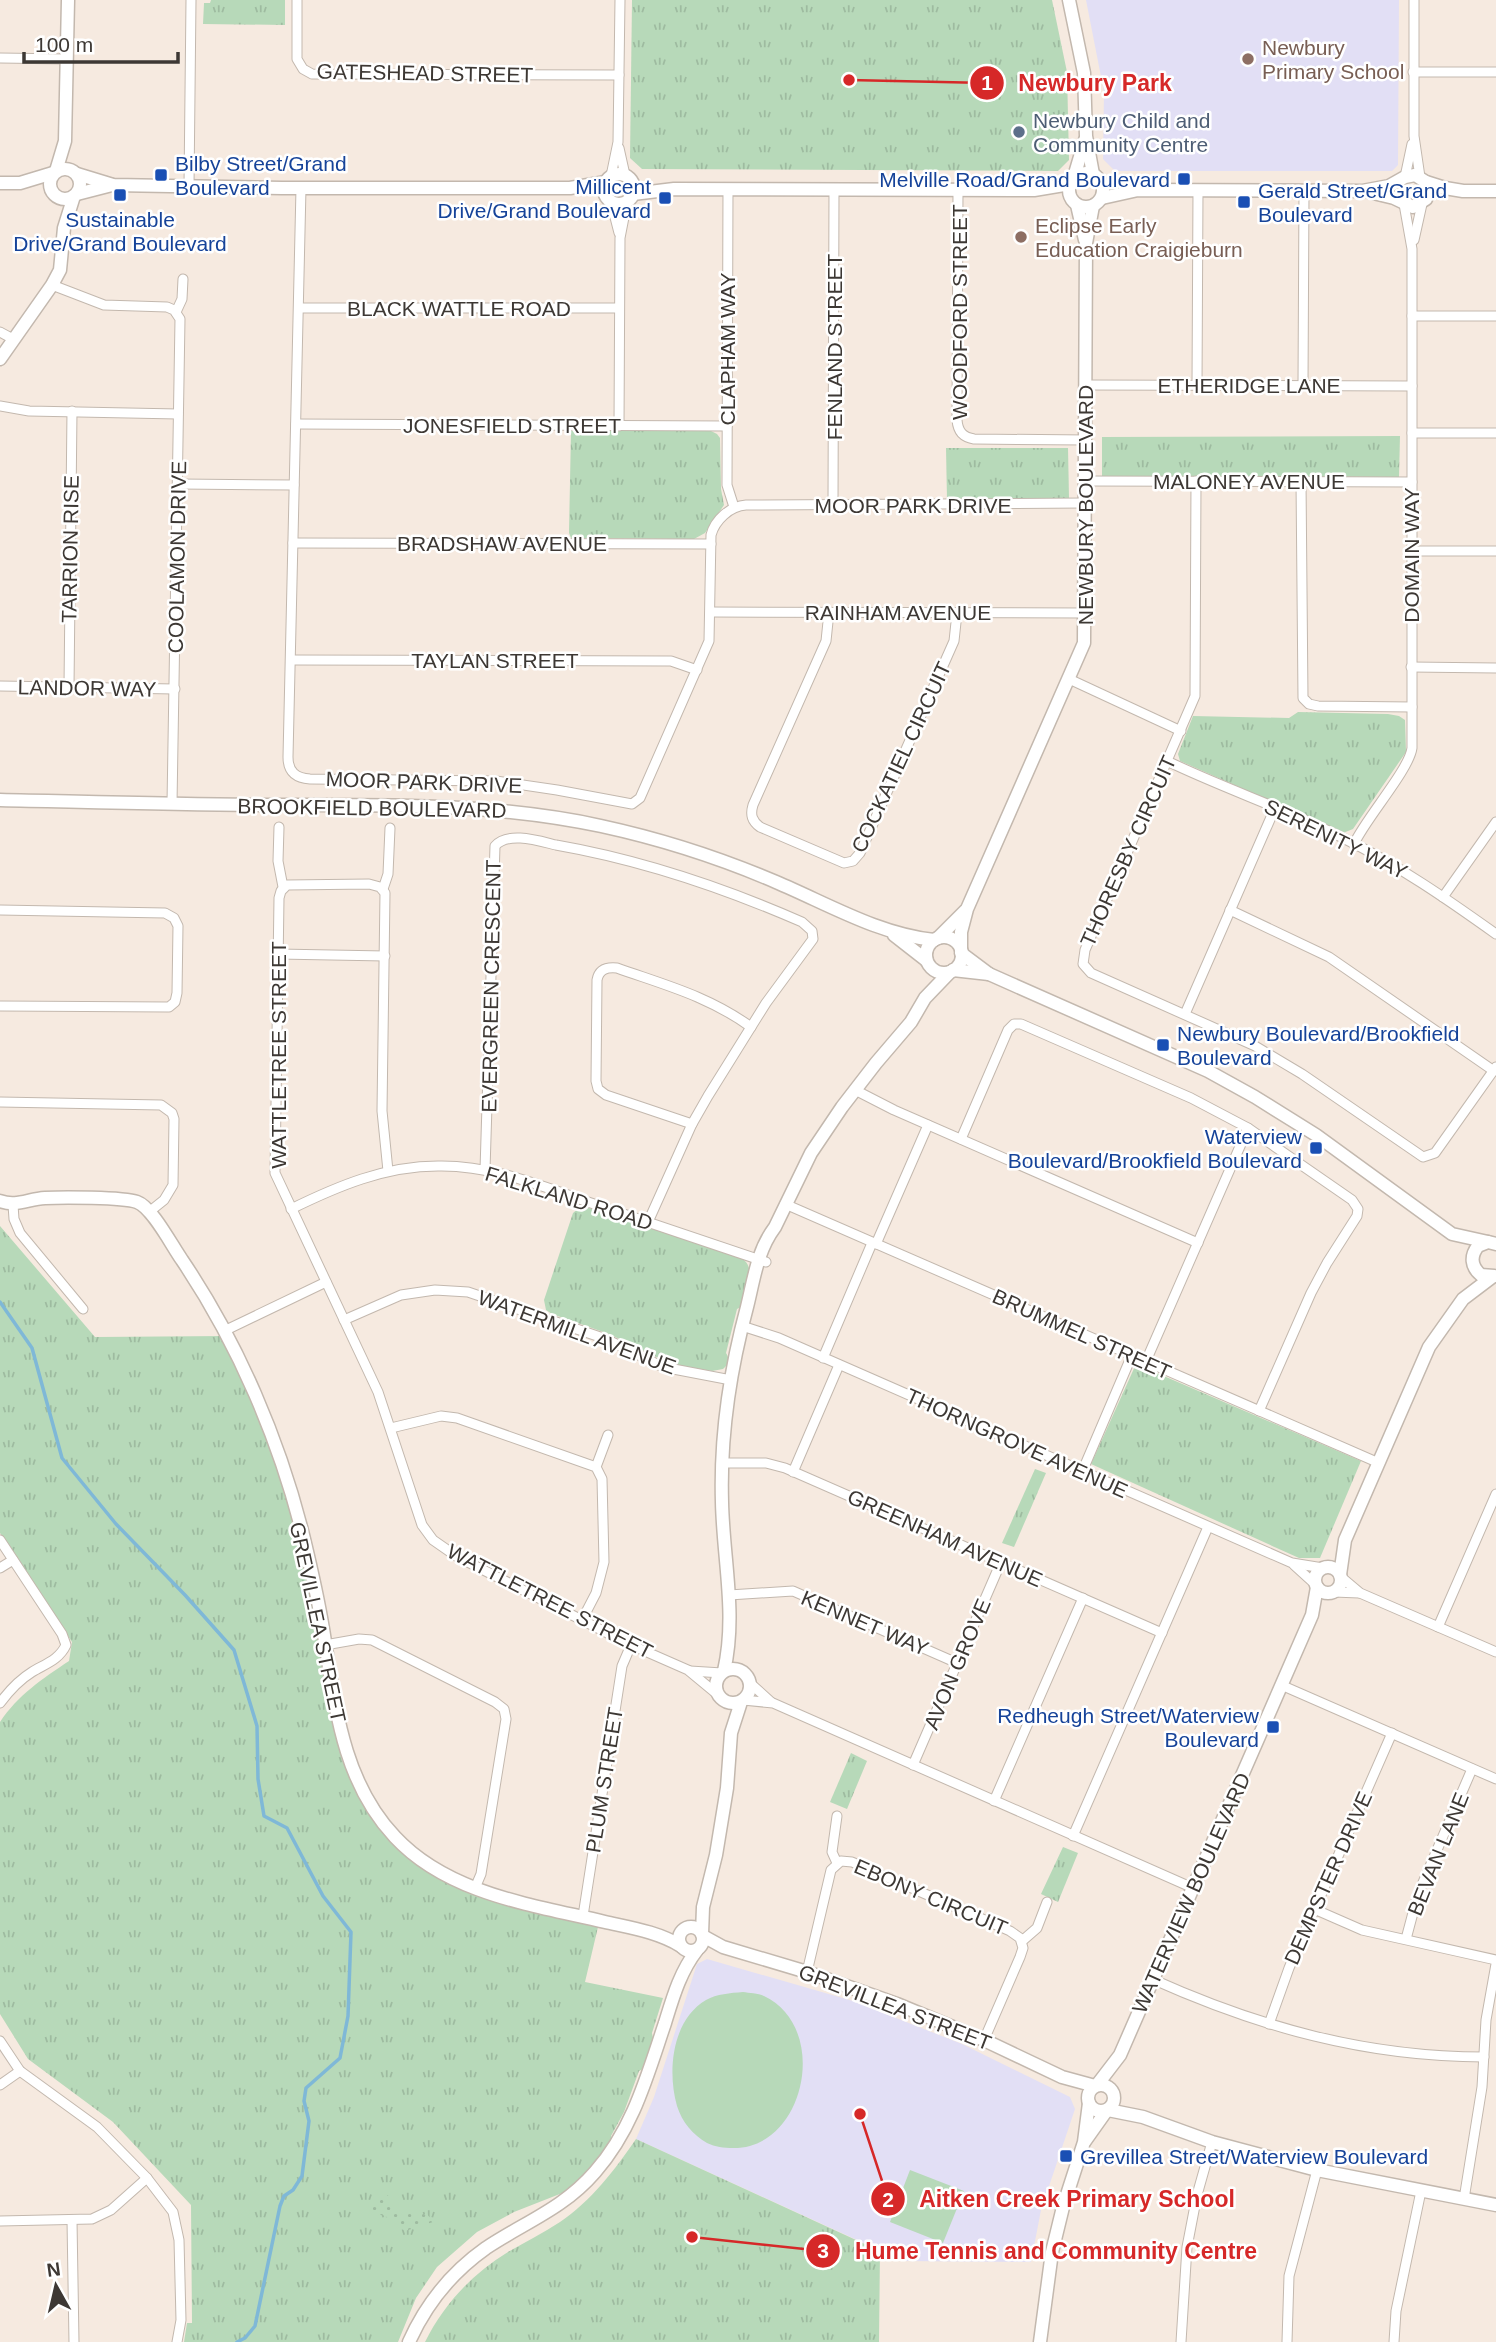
<svg xmlns="http://www.w3.org/2000/svg" width="1496" height="2342" font-family="Arial,sans-serif">
	<style>
		.education { fill: #e2dff5 }
		.grass { fill: #b7d9b9 }
		.park { fill: url(#park-tufts) }
		.garden { fill: url(#garden-dots) }
		.lines { fill: none; stroke-linecap: round; stroke-linejoin: round }
		.stream { stroke: #7fb8d7; stroke-width: 3.5 }
		.street-casing { stroke: #c3b8ae; stroke-width: 11 }
		.secondary-casing { stroke: #c3b8ae; stroke-width: 15 }
		.street { stroke: #fff; stroke-width: 9 }
		.secondary { stroke: #fff; stroke-width: 12 }
		.education-dot { fill: #8d6e63; stroke: #fff; stroke-width: 2.5 }
		.service-dot { fill: #5c6f8a; stroke: #fff; stroke-width: 2.5 }
		.transit-dot { fill: #1a4fb4; stroke: #fff; stroke-width: 2.5 }
		.labels { text-anchor: middle; dominant-baseline: central; stroke-width: 5; stroke-linejoin: round; paint-order: stroke }
		.education-label { font-size: 21px; fill: #785e54; stroke: #fff; text-anchor: start }
		.street-label { font-size: 21px; fill: #3d3834; stroke: #fff }
		.service-label { font-size: 21px; fill: #4e5e75; stroke: #fff; text-anchor: start }
		.transit-label { font-size: 21px; fill: #164399; stroke: #fff; text-anchor: start }
		.leader { fill: none; stroke: #d62828; stroke-width: 2.5 }
		.callout-dot { fill: #d62828; stroke: #fff; stroke-width: 2.5 }
		.mark-label { font-size: 21px; text-anchor: middle; font-weight: bold; fill: #fff }
		.callout-label { font-size: 23px; text-anchor: middle; font-weight: bold; fill: #d62828; stroke: #fff; stroke-width: 5; stroke-linejoin: round; paint-order: stroke }
	</style>
	<defs>
		<pattern id="park-tufts" width="24" height="20" patternUnits="userSpaceOnUse" patternTransform="scale(1.75)"><rect width="24" height="20" fill="#b7d9b9"/><path d="M3 7l-1-3M5 7V3M7 7l1-3M15 17l-1-3M17 17v-4M19 17l1-3" fill="none" stroke="#9ebba0"/></pattern>
		<pattern id="garden-dots" width="8" height="8" patternUnits="userSpaceOnUse" patternTransform="scale(1.75)"><rect width="8" height="8" fill="#b7d9b9"/><path d="M2 2h.1M6 6h.1" fill="none" stroke="#9ebba0" stroke-width="1.8" stroke-linecap="round"/></pattern>
	</defs>
	<rect width="100%" height="100%" fill="#f6eae0"/>
	<g class="education">
		<polygon points="1086,0 1399,0 1398,165 1392,171 1115,171 1103,159 1104,92"/>
		<polygon points="707,1959 853,2001 962,2044 1070,2097 1075,2109 1041,2210 1031,2262 903,2261 636,2139 654,2097 697,1964"/>
	</g>
	<g class="grass">
		<path d="M743,1992C749,1993 758,1993 764,1996C831,2028 805,2149 733,2148C724,2148 715,2147 707,2143C693,2135 682,2122 677,2106C667,2071 672,2020 706,2000C717,1994 730,1993 743,1992Z"/>
		<polygon points="910,2170 964,2191 943,2243 890,2222"/>
	</g>
	<g class="park">
		<polygon points="211,0 285,0 285,25 203,24 204,3 210,3"/>
		<polygon points="632,0 1052,0 1067,72 1069,160 1058,171 642,169 630,158"/>
		<polygon points="709,430 717,434 720,438 721,489 724,505 705,533 694,539 571,538 569,533 571,431"/>
		<polygon points="1400,436 1399,477 1102,476 1102,437"/>
		<polygon points="946,448 1068,448 1069,498 947,500"/>
		<polygon points="1298,712 1388,714 1399,716 1405,720 1406,752 1353,829 1343,833 1180,761 1178,754 1193,716 1289,718"/>
		<path d="M580,1207H586L741,1258C758,1267 745,1292 741,1307L737,1309L726,1353C730,1359 729,1364 723,1369L712,1371L671,1364L609,1334L552,1314L546,1310L544,1300L573,1213Z"/>
		<path d="M0,1226L95,1337L226,1336L247,1381L307,1556L348,1769L414,1859L529,1908L598,1927L585,1982L663,1998L652,2033L653,2038L643,2069L639,2071L624,2112L611,2136L612,2140L593,2166L570,2190L514,2212L477,2232L437,2267L416,2298L398,2342H184L187,2323H192L191,2205L113,2122L28,2059L0,2014V1722C18,1695 42,1679 69,1661L72,1642L0,1533Z"/>
		<polygon points="1136,1364 1361,1461 1320,1558 1299,1558 1091,1464"/>
		<polygon points="1035,1469 1046,1473 1014,1547 1002,1543"/>
		<polygon points="851,1753 867,1761 847,1809 830,1802"/>
		<polygon points="1063,1847 1078,1853 1058,1902 1041,1894"/>
		<path d="M636,2139L880,2251L879,2342H425C444,2304 472,2274 508,2252C525,2242 543,2233 560,2222C591,2201 615,2170 636,2139Z"/>
	</g>
	<polygon class="garden" points="387,2195 390,2197 399,2213 408,2211 416,2214 427,2214 433,2222 405,2231 384,2215 370,2215 371,2201"/>
	<g class="lines">
		<polyline class="stream" points="0,1302 32,1348 62,1458 116,1524 185,1595 234,1650 257,1726 258,1779 264,1816 287,1828 323,1896 351,1932 348,2016 340,2058 306,2088 304,2101 309,2121 302,2176 293,2190 284,2196 280,2206 255,2326 245,2338 237,2342"/>
		<g class="street-casing">
			<g id="street">
				<polyline points="297,0 297,59 303,69 312,74 619,75"/>
				<polyline points="1414,0 1414,136 1420,177"/>
				<polyline points="0,58 67,59"/>
				<polyline points="1413,72 1496,72"/>
				<polyline points="619,148 625,175"/>
				<polyline points="611,176 618,142 620,0"/>
				<polyline points="1405,177 1412,144"/>
				<polyline points="189,186 191,0"/>
				<path d="M301,188L288,757C288,772 296,778 310,779L496,781L557,790L632,804L640,798L709,641L711,535C715,520 730,506 746,505L1085,503"/>
				<polyline points="728,189 727,485 734,507"/>
				<path d="M958,190L957,420C958,432 963,437 974,439L1086,440"/>
				<polyline points="611,202 619,233"/>
				<polyline points="1414,240 1422,204"/>
				<polyline points="52,285 104,305 167,307 174,310 180,319 172,804"/>
				<polyline points="299,308 619,308"/>
				<polyline points="176,312 182,299 183,279"/>
				<polyline points="1412,316 1496,316"/>
				<polyline points="0,332 13,339"/>
				<polyline points="1085,385 1412,386"/>
				<polyline points="1197,385 1198,191"/>
				<polyline points="1303,386 1304,191"/>
				<polyline points="0,406 29,411 178,414"/>
				<polyline points="296,424 727,426"/>
				<polyline points="619,426 620,238 627,202"/>
				<polyline points="1412,433 1496,433"/>
				<polyline points="1085,481 1412,482"/>
				<polyline points="1196,481 1195,696 1085,950 1083,964 1091,973 1255,1046 1302,1074 1423,1157 1435,1153 1496,1067"/>
				<polyline points="1301,481 1303,698 1309,704 1318,706 1412,707"/>
				<polyline points="179,484 294,485"/>
				<polyline points="833,505 834,189"/>
				<polyline points="293,543 711,544"/>
				<polyline points="1411,551 1496,551"/>
				<polyline points="711,612 1085,613"/>
				<path d="M829,612L826,641L753,805C750,815 752,821 760,827L844,863L853,861L860,853L954,641L957,613"/>
				<polyline points="291,660 671,661 697,670"/>
				<polyline points="1411,667 1496,668"/>
				<polyline points="1069,679 1181,731"/>
				<polyline points="0,686 175,689"/>
				<polyline points="69,687 72,411"/>
				<path d="M1167,761C1225,789 1286,809 1343,838C1398,865 1447,899 1496,934"/>
				<polyline points="279,827 278,861 283,887"/>
				<path d="M1354,844C1366,818 1409,770 1412,748V249L1404,204"/>
				<polyline points="383,889 388,874 390,828"/>
				<polyline points="1443,897 1496,822"/>
				<polyline points="0,910 165,913 174,918 178,926 177,993 175,1002 169,1007 0,1006"/>
				<polyline points="1230,910 1329,957 1494,1071"/>
				<polyline points="278,954 385,956"/>
				<polyline points="1185,1014 1275,808"/>
				<polyline points="855,1090 894,1110 1198,1243"/>
				<polyline points="0,1102 161,1105 172,1113 174,1119 173,1185 164,1200 149,1212"/>
				<path d="M692,1124L606,1095L598,1089L596,1081L597,980C599,969 607,967 617,968C665,985 708,996 751,1027"/>
				<polyline points="961,1139 1008,1030 1014,1024 1021,1024 1191,1098 1248,1128 1352,1200 1358,1209 1357,1216 1327,1263 1311,1293 1259,1411"/>
				<path d="M485,1170L495,846C508,831 539,841 556,845C642,860 722,887 802,922L812,931L813,939L766,1003L708,1096L692,1124L648,1222"/>
				<polyline points="388,1171 382,1111 385,893 380,887 369,884 287,885 281,891 279,898 275,1173 378,1392 422,1525 433,1540 456,1556 631,1645 688,1670 717,1694"/>
				<polyline points="785,1204 1379,1463"/>
				<polyline points="13,1205 14,1219 20,1233 83,1309"/>
				<path d="M291,1209C338,1186 385,1166 438,1166C491,1165 539,1185 588,1202C647,1222 706,1242 766,1262"/>
				<polyline points="876,1244 928,1125"/>
				<polyline points="344,1320 401,1295 435,1290 468,1292 606,1339 663,1367 731,1380"/>
				<polyline points="742,1326 779,1338 1292,1563 1323,1568"/>
				<polyline points="224,1331 326,1282"/>
				<polyline points="823,1358 872,1243"/>
				<polyline points="1146,1361 1248,1128"/>
				<polyline points="391,1428 441,1416 457,1418 596,1467 602,1479 604,1562 596,1593 582,1620"/>
				<polyline points="722,1463 766,1463 785,1468 1162,1633"/>
				<polyline points="596,1467 608,1435"/>
				<polyline points="793,1472 839,1365"/>
				<polyline points="1082,1472 1132,1355"/>
				<path d="M0,1540L62,1634L66,1645C59,1660 45,1664 32,1672C19,1680 9,1691 0,1703"/>
				<polyline points="1294,1565 1316,1585"/>
				<polyline points="0,1568 13,1560"/>
				<polyline points="1341,1577 1360,1593 1496,1652"/>
				<polyline points="1334,1592 1359,1593"/>
				<polyline points="729,1595 793,1591 957,1663"/>
				<polyline points="1438,1627 1496,1494"/>
				<polyline points="325,1645 359,1639 372,1640 495,1702 504,1709 506,1719 481,1874 475,1888"/>
				<polyline points="690,1671 722,1673"/>
				<polyline points="750,1683 771,1702"/>
				<polyline points="1281,1685 1496,1779"/>
				<polyline points="743,1700 773,1703 1193,1888"/>
				<polyline points="913,1765 1001,1562"/>
				<polyline points="994,1801 1083,1598"/>
				<polyline points="1073,1836 1208,1527"/>
				<polyline points="837,1863 832,1852 837,1816"/>
				<polyline points="1314,1909 1362,1930 1496,1960"/>
				<polyline points="583,1916 622,1666 631,1645"/>
				<polyline points="1406,1939 1418,1894 1472,1769"/>
				<polyline points="1022,1941 1037,1928 1047,1902"/>
				<polyline points="807,1972 831,1870 841,1861 852,1862 1010,1931 1020,1938 1023,1948 1020,1957 984,2040"/>
				<path d="M1152,1979C1259,2027 1366,2057 1484,2057"/>
				<polyline points="1269,2024 1289,1968 1392,1733"/>
				<polyline points="0,2041 20,2071 97,2127 147,2178 173,2212 179,2240 181,2320 177,2342"/>
				<polyline points="0,2085 20,2071"/>
				<polyline points="1464,2199 1482,2087 1486,2020 1496,1964"/>
				<polyline points="72,2220 74,2342"/>
				<polyline points="0,2221 92,2219 111,2210 147,2178"/>
				<polyline points="1181,2342 1187,2247 1197,2195 1212,2142"/>
				<polyline points="1287,2342 1289,2276 1317,2170"/>
				<polyline points="1394,2342 1396,2311 1421,2191"/>
			</g>
		</g>
		<g class="secondary-casing">
			<g id="secondary">
				<polyline points="1069,0 1084,73 1086,136 1093,174"/>
				<circle cx="65" cy="184" r="15"/>
				<polyline points="56,171 65,141 68,0"/>
				<circle cx="1086" cy="190" r="17"/>
				<circle cx="619" cy="189" r="15"/>
				<polyline points="77,174 113,185 282,188 570,188 606,182"/>
				<polyline points="1074,177 1085,140"/>
				<polyline points="0,183 20,183 53,173"/>
				<polyline points="1369,192 1394,198 1413,207 1426,199 1429,191 1426,182"/>
				<polyline points="77,194 112,185"/>
				<polyline points="633,194 674,189 1034,190 1070,184"/>
				<polyline points="1102,198 1138,190 1362,191 1389,186 1405,177 1415,175 1426,182 1445,188 1463,191 1496,191"/>
				<polyline points="1077,205 1085,240"/>
				<polyline points="0,359 52,285 60,270 64,228 74,196"/>
				<path d="M0,800C93,802 187,805 280,805C387,805 495,803 601,826C661,839 720,858 776,882C828,904 878,934 934,940"/>
				<polyline points="894,935 926,960"/>
				<circle cx="944" cy="955" r="18"/>
				<polyline points="938,938 965,911"/>
				<polyline points="961,950 961,932 967,909 1084,643 1086,243 1093,206"/>
				<polyline points="961,953 989,974"/>
				<polyline points="953,970 989,974 1208,1071 1255,1097 1316,1135 1452,1234 1488,1242"/>
				<path d="M0,1201C16,1207 28,1199 45,1198C61,1197 123,1197 137,1202C152,1207 172,1246 182,1260C238,1343 280,1441 304,1539C311,1568 318,1599 323,1629C335,1702 341,1780 395,1837C448,1894 533,1905 605,1922C632,1928 658,1932 681,1946"/>
				<path d="M1494,1276L1481,1275C1471,1267 1470,1256 1478,1246L1488,1242L1496,1244"/>
				<circle cx="1328" cy="1580" r="13"/>
				<polyline points="1340,1575 1345,1540 1429,1347 1463,1299 1492,1277"/>
				<circle cx="733" cy="1686" r="17"/>
				<path d="M724,1671C737,1615 723,1558 722,1502C720,1436 730,1370 747,1307C754,1279 757,1251 775,1227L811,1153L842,1107L876,1063L911,1022L925,998L950,972"/>
				<circle cx="691" cy="1939" r="12"/>
				<polyline points="702,1934 703,1907 716,1855 727,1788 731,1733 741,1702"/>
				<polyline points="703,1936 723,1947 807,1972 897,2004 984,2040 1062,2077 1095,2086"/>
				<circle cx="1101" cy="2098" r="13"/>
				<polyline points="1097,2085 1120,2055 1312,1615 1317,1587"/>
				<polyline points="1108,2110 1143,2117 1212,2142 1317,2170 1496,2205"/>
				<polyline points="1085,2141 1107,2110"/>
				<path d="M409,2342C426,2304 452,2272 486,2248C525,2222 563,2209 595,2172C633,2129 647,2076 665,2023C673,1997 680,1972 697,1950"/>
				<polyline points="1040,2342 1052,2252 1063,2207 1084,2142 1089,2103"/>
			</g>
		</g>
		<use href="#street" class="street"/>
		<use href="#secondary" class="secondary"/>
	</g>
	<g class="education-dot">
		<circle cx="1248" cy="59" r="7"/>
		<circle cx="1021" cy="237" r="7"/>
	</g>
	<circle class="service-dot" cx="1019" cy="132" r="7"/>
	<g class="transit-dot">
		<rect x="154" y="168" width="14" height="14" rx="3.5"/>
		<rect x="1177" y="172" width="14" height="14" rx="3.5"/>
		<rect x="113" y="188" width="14" height="14" rx="3.5"/>
		<rect x="658" y="191" width="14" height="14" rx="3.5"/>
		<rect x="1237" y="195" width="14" height="14" rx="3.5"/>
		<rect x="1156" y="1038" width="14" height="14" rx="3.5"/>
		<rect x="1309" y="1141" width="14" height="14" rx="3.5"/>
		<rect x="1266" y="1720" width="14" height="14" rx="3.5"/>
		<rect x="1059" y="2149" width="14" height="14" rx="3.5"/>
	</g>
	<g class="labels">
		<g class="education-label">
			<text x="1262" y="47">Newbury<tspan x="1262" dy="24">Primary School</tspan></text>
			<text x="1035" y="225">Eclipse Early<tspan x="1035" dy="24">Education Craigieburn</tspan></text>
		</g>
		<g class="street-label">
			<text transform="translate(425 73) rotate(1)">GATESHEAD STREET</text>
			<text x="459" y="308">BLACK WATTLE ROAD</text>
			<text transform="translate(959 312) rotate(-90)">WOODFORD STREET</text>
			<text transform="translate(834 347) rotate(-90)">FENLAND STREET</text>
			<text transform="translate(727 349) rotate(-90)">CLAPHAM WAY</text>
			<text x="1249" y="385">ETHERIDGE LANE</text>
			<text x="512" y="425">JONESFIELD STREET</text>
			<text x="1249" y="481">MALONEY AVENUE</text>
			<text x="913" y="505">MOOR PARK DRIVE</text>
			<text transform="translate(1085 505) rotate(-90)">NEWBURY BOULEVARD</text>
			<text x="502" y="543">BRADSHAW AVENUE</text>
			<text transform="translate(70 549) rotate(-89)">TARRION RISE</text>
			<text transform="translate(1411 555) rotate(-90)">DOMAIN WAY</text>
			<text transform="translate(177 557) rotate(-89)">COOLAMON DRIVE</text>
			<text x="898" y="612">RAINHAM AVENUE</text>
			<text x="495" y="660">TAYLAN STREET</text>
			<text transform="translate(87 688) rotate(1)">LANDOR WAY</text>
			<text transform="translate(901 757) rotate(-65)">COCKATIEL CIRCUIT</text>
			<text transform="translate(424 782) rotate(2)">MOOR PARK DRIVE</text>
			<text transform="translate(372 808) rotate(1)">BROOKFIELD BOULEVARD</text>
			<text transform="translate(1336 839) rotate(26)">SERENITY WAY</text>
			<text transform="translate(1128 851) rotate(-66)">THORESBY CIRCUIT</text>
			<text transform="translate(491 986) rotate(-89)">EVERGREEN CRESCENT</text>
			<text transform="translate(278 1055) rotate(-90)">WATTLETREE STREET</text>
			<text transform="translate(569 1198) rotate(17)">FALKLAND ROAD</text>
			<text transform="translate(577 1332) rotate(20)">WATERMILL AVENUE</text>
			<text transform="translate(1082 1334) rotate(24)">BRUMMEL STREET</text>
			<text transform="translate(1017 1443) rotate(24)">THORNGROVE AVENUE</text>
			<text transform="translate(945 1538) rotate(24)">GREENHAM AVENUE</text>
			<text transform="translate(550 1601) rotate(27)">WATTLETREE STREET</text>
			<text transform="translate(318 1622) rotate(78)">GREVILLEA STREET</text>
			<text transform="translate(865 1623) rotate(23)">KENNET WAY</text>
			<text transform="translate(957 1664) rotate(-67)">AVON GROVE</text>
			<text transform="translate(604 1780) rotate(-81)">PLUM STREET</text>
			<text transform="translate(1438 1854) rotate(-68)">BEVAN LANE</text>
			<text transform="translate(1328 1878) rotate(-66)">DEMPSTER DRIVE</text>
			<text transform="translate(1191 1893) rotate(-66)">WATERVIEW BOULEVARD</text>
			<text transform="translate(931 1897) rotate(23)">EBONY CIRCUIT</text>
			<text transform="translate(895 2007) rotate(21)">GREVILLEA STREET</text>
		</g>
		<g class="service-label">
			<text x="1033" y="120">Newbury Child and<tspan x="1033" dy="24">Community Centre</tspan></text>
		</g>
		<g class="transit-label">
			<text x="175" y="163">Bilby Street/Grand<tspan x="175" dy="24">Boulevard</tspan></text>
			<text x="1170" y="179" text-anchor="end">Melville Road/Grand Boulevard</text>
			<text x="651" y="186" text-anchor="end">Millicent<tspan x="651" dy="24">Drive/Grand Boulevard</tspan></text>
			<text x="1258" y="190">Gerald Street/Grand<tspan x="1258" dy="24">Boulevard</tspan></text>
			<text x="120" y="219" text-anchor="middle">Sustainable<tspan x="120" dy="24">Drive/Grand Boulevard</tspan></text>
			<text x="1177" y="1033">Newbury Boulevard/Brookfield<tspan x="1177" dy="24">Boulevard</tspan></text>
			<text x="1302" y="1136" text-anchor="end">Waterview<tspan x="1302" dy="24">Boulevard/Brookfield Boulevard</tspan></text>
			<text x="1259" y="1715" text-anchor="end">Redheugh Street/Waterview<tspan x="1259" dy="24">Boulevard</tspan></text>
			<text x="1080" y="2156">Grevillea Street/Waterview Boulevard</text>
		</g>
	</g>
	<path class="leader" d="M849 80L987 83M860 2114L888 2199M692 2237L823 2251"/>
	<g class="callout-dot">
		<circle cx="849" cy="80" r="7"/>
		<circle cx="860" cy="2114" r="7"/>
		<circle cx="692" cy="2237" r="7"/>
		<circle cx="987" cy="83" r="18"/>
		<circle cx="888" cy="2199" r="18"/>
		<circle cx="823" cy="2251" r="18"/>
	</g>
	<g class="mark-label">
		<text x="987" y="90">1</text>
		<text x="888" y="2207">2</text>
		<text x="823" y="2258">3</text>
	</g>
	<g class="callout-label">
		<text x="1095" y="91">Newbury Park</text>
		<text x="1077" y="2207">Aitken Creek Primary School</text>
		<text x="1056" y="2259">Hume Tennis and Community Centre</text>
	</g>
	<g transform="translate(56 2286) rotate(352)" stroke="#ffffff" stroke-width="5" paint-order="stroke">
	<path d="M0-5L12 26L0 18L-12 26Z" fill="#3d3834"/>
	<text y="-10" font-size="19" font-weight="bold" text-anchor="middle" fill="#3d3834">N</text>
	</g>
	<path d="M24 52v10h154v-10" fill="none" stroke="#3d3834" stroke-width="3.5"/>
	<text x="35" y="52" font-size="21" fill="#3d3834" stroke="#ffffff" stroke-width="5" paint-order="stroke">100 m</text>
</svg>
